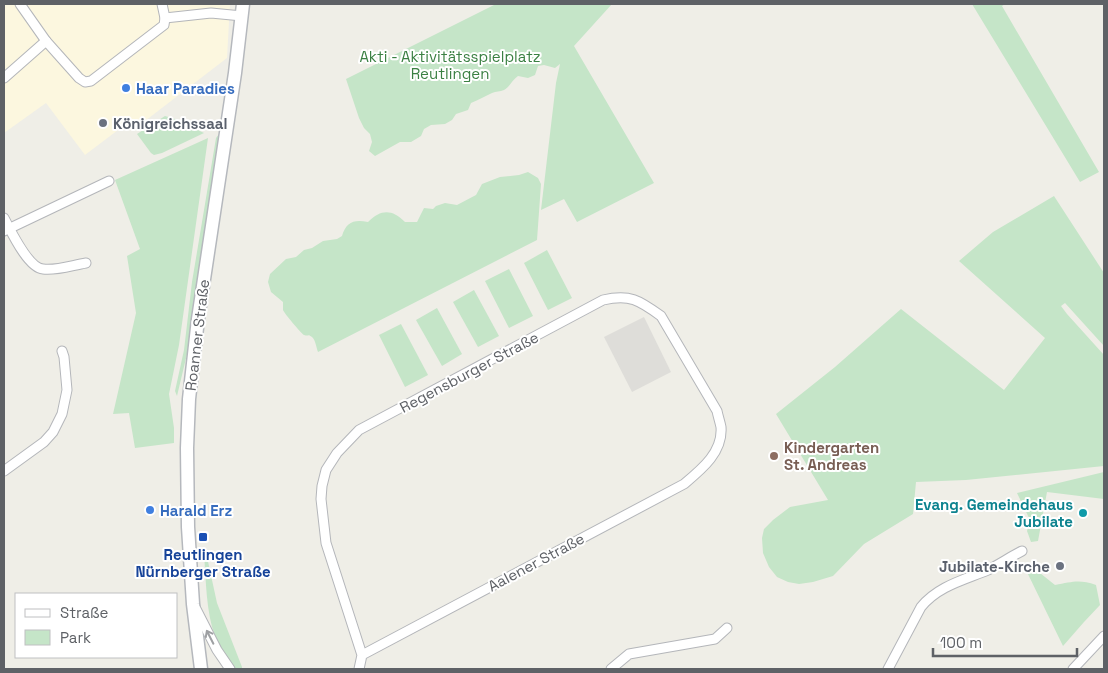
<svg xmlns="http://www.w3.org/2000/svg" width="1108" height="673" font-family="'Space Grotesk',sans-serif">
	<style>
		.commercial { fill: #fcf7df }
		.industrial { fill: #deddd9 }
		.green { fill: #c5e5c8 }
		.lines { fill: none; stroke-linecap: round; stroke-linejoin: round }
		.street-casing { stroke: #b4b6ba; stroke-width: 11 }
		.secondary-casing { stroke: #b5b8bd; stroke-width: 15 }
		.street { stroke: #fff; stroke-width: 9 }
		.secondary { stroke: #fff; stroke-width: 12 }
		.oneway { stroke: #9ea0a3 }
		.shop-dot { fill: #3f7fe0; stroke: #fff; stroke-width: 2 }
		.worship-dot { fill: #6b7280; stroke: #fff; stroke-width: 2 }
		.education-dot { fill: #8d6e63; stroke: #fff; stroke-width: 2 }
		.culture-dot { fill: #0f9aa8; stroke: #fff; stroke-width: 2 }
		.transit-dot { fill: #1a4fb4; stroke: #fff; stroke-width: 2 }
		.labels { text-anchor: middle; dominant-baseline: central; stroke-width: 4; stroke-linejoin: round; paint-order: stroke }
		.park-label { font-size: 15px; fill: #3b8043; stroke: #fff }
		.shop-label { font-size: 15px; font-weight: bold; fill: #366cbe; stroke: #fff; text-anchor: start }
		.worship-label { font-size: 15px; font-weight: bold; fill: #5b616d; stroke: #fff; text-anchor: start }
		.street-label { font-size: 15px; fill: #5e6166; stroke: #fff }
		.education-label { font-size: 15px; font-weight: bold; fill: #785e54; stroke: #fff; text-anchor: start }
		.culture-label { font-size: 15px; font-weight: bold; fill: #0d838f; stroke: #fff; text-anchor: end }
		.transit-label { font-size: 15px; font-weight: bold; fill: #164399; stroke: #fff }
	</style>
	<rect width="100%" height="100%" fill="#efeee7"/>
	<polygon class="commercial" points="4,4 230,4 227,58 132,131 126,124 85,155 46,103 4,133"/>
	<polygon class="industrial" points="644,317 671,372 632,392 604,337"/>
	<g class="green">
		<path d="M496,4H612L574,46L654,183L577,222L564,199L541,210L556,83L560,64L555,68L544,65L538,66L535,75L528,78L518,76C512,80 509,88 504,90C500,92 496,91 492,93C485,96 479,100 471,103L468,110L456,114L452,120L445,124L431,125L424,129L421,136L411,142H400L375,156L369,151L372,142L370,134L364,128L359,118L346,79Z"/>
		<polygon points="972,4 1005,4 1002,6 1099,172 1080,182"/>
		<polygon points="165,116 175,119 204,133 162,153 154,155 151,153 137,134"/>
		<polygon points="219,134 187,354 177,396 175,391 184,350 192,282 216,138"/>
		<polygon points="208,138 179,345 169,394 174,428 174,443 135,448 129,413 113,414 136,313 127,256 140,249 115,180"/>
		<path d="M528,172L538,178L541,184L537,240L318,352C316,347 316,341 312,337C307,333 310,337 304,335C301,333 284,313 283,310C283,310 283,303 283,302L271,292L268,282L270,274L286,259L296,257L304,250L312,248L323,241L337,239L342,236C346,222 354,219 368,222C381,209 392,209 405,222H417L424,208L433,209L436,206L445,203L457,205L476,195L482,184L500,177L519,175Z"/>
		<polygon points="1054,196 1104,273 1104,346 1065,303 1061,306 1067,314 1104,355 1104,466 966,480 916,482 913,514 864,544 833,576 813,582 799,584 788,582 777,577 769,567 763,553 762,538 764,529 773,520 790,507 828,500 776,414 835,367 901,309 1004,390 1045,338 959,261 993,232"/>
		<polygon points="547,250 572,298 548,310 524,263"/>
		<polygon points="509,269 533,316 509,328 485,281"/>
		<polygon points="474,290 499,336 478,347 453,302"/>
		<polygon points="437,308 462,354 442,366 416,320"/>
		<polygon points="401,324 428,375 405,387 379,335"/>
		<polygon points="1104,472 1104,499 1047,492 1038,541 1031,542 1027,531 1030,520 1017,493"/>
		<path d="M204,554H206L207,557L217,603L242,667V669H236C227,659 219,648 215,636C206,612 206,580 204,554Z"/>
		<path d="M1025,568H1033L1040,573L1055,585C1072,582 1079,579 1096,585L1100,605L1084,622L1063,646Z"/>
	</g>
	<g class="lines">
		<g class="street-casing">
			<g id="street">
				<polyline points="20,4 46,41 79,78 85,82 91,81 164,25 165,18 162,4"/>
				<polyline points="165,18 211,13 242,16"/>
				<polyline points="4,78 46,41"/>
				<path d="M4,218C11,231 28,268 43,269C56,271 73,265 86,263"/>
				<polyline points="4,231 109,181"/>
				<polyline points="4,471 44,442 53,432 62,414 67,390 64,357 62,351"/>
				<polyline points="196,609 217,650 230,669"/>
				<path d="M359,669L362,655L684,484C702,469 723,452 721,427C720,422 718,416 717,411L661,316C639,300 630,294 603,300L359,430L337,453L326,470L322,486L321,499L326,543L362,655"/>
				<polyline points="611,669 629,654 715,639 727,628"/>
				<path d="M888,669L921,607C938,586 964,580 988,570C1000,564 1010,557 1022,551"/>
				<polyline points="1073,669 1104,636"/>
			</g>
		</g>
		<g class="secondary-casing">
			<polyline id="secondary" points="201,669 193,604 188,527 187,448 189,399 198,319 235,73 243,4"/>
		</g>
		<use href="#street" class="street"/>
		<use href="#secondary" class="secondary"/>
	</g>
	<defs><path id="oneway-shaft" d="M-6 0H5M1.5-3L5.5 0L1.5 3" fill="none" stroke-width="1.6" stroke-linecap="round" stroke-linejoin="round" transform="scale(1.25)"/></defs>
	<use class="oneway" href="#oneway-shaft" transform="translate(210 637) rotate(-117)"/>
	<g class="shop-dot">
		<circle cx="126" cy="88" r="5"/>
		<circle cx="150" cy="510" r="5"/>
	</g>
	<g class="worship-dot">
		<circle cx="103" cy="123" r="5"/>
		<circle cx="1060" cy="566" r="5"/>
	</g>
	<circle class="education-dot" cx="774" cy="456" r="5"/>
	<circle class="culture-dot" cx="1083" cy="513" r="5"/>
	<rect class="transit-dot" x="198" y="532" width="10" height="10" rx="2.5"/>
	<g class="labels">
		<g class="park-label">
			<text x="450" y="56">Akti - Aktivitätsspielplatz<tspan x="450" dy="17">Reutlingen</tspan></text>
		</g>
		<g class="shop-label">
			<text x="136" y="88">Haar Paradies</text>
			<text x="160" y="510">Harald Erz</text>
		</g>
		<g class="worship-label">
			<text x="113" y="123">Königreichssaal</text>
			<text x="1050" y="566" text-anchor="end">Jubilate-Kirche</text>
		</g>
		<g class="street-label">
			<text transform="translate(197 335) rotate(-83)">Roanner Straße</text>
			<text transform="translate(469 372) rotate(-28)">Regensburger Straße</text>
			<text transform="translate(536 562) rotate(-28)">Aalener Straße</text>
		</g>
		<g class="education-label">
			<text x="784" y="447">Kindergarten<tspan x="784" dy="17">St. Andreas</tspan></text>
		</g>
		<g class="culture-label">
			<text x="1073" y="504">Evang. Gemeindehaus<tspan x="1073" dy="17">Jubilate</tspan></text>
		</g>
		<g class="transit-label">
			<text x="203" y="554">Reutlingen<tspan x="203" dy="17">Nürnberger Straße</tspan></text>
		</g>
	</g>
	<rect width="1108" height="673" fill="none" stroke="#5e6166" stroke-width="10"/>
	<rect x="15" y="593" width="162" height="65" fill="#ffffff" stroke="#bfc0c2"/>
	<rect x="25" y="609" width="25" height="8" fill="#ffffff" stroke="#bfc0c2"/>
	<text x="60" y="618" font-size="15" fill="#5e6166">Straße</text>
	<rect x="25" y="630" width="25" height="15" fill="#c5e5c8" stroke="#bfc0c2"/>
	<text x="60" y="643" font-size="15" fill="#5e6166">Park</text>
	<path d="M933 648v8h144v-8" fill="none" stroke="#5e6166" stroke-width="2.5"/>
	<text x="940" y="648" font-size="15" fill="#5e6166" stroke="#ffffff" stroke-width="4" paint-order="stroke">100 m</text>
</svg>
